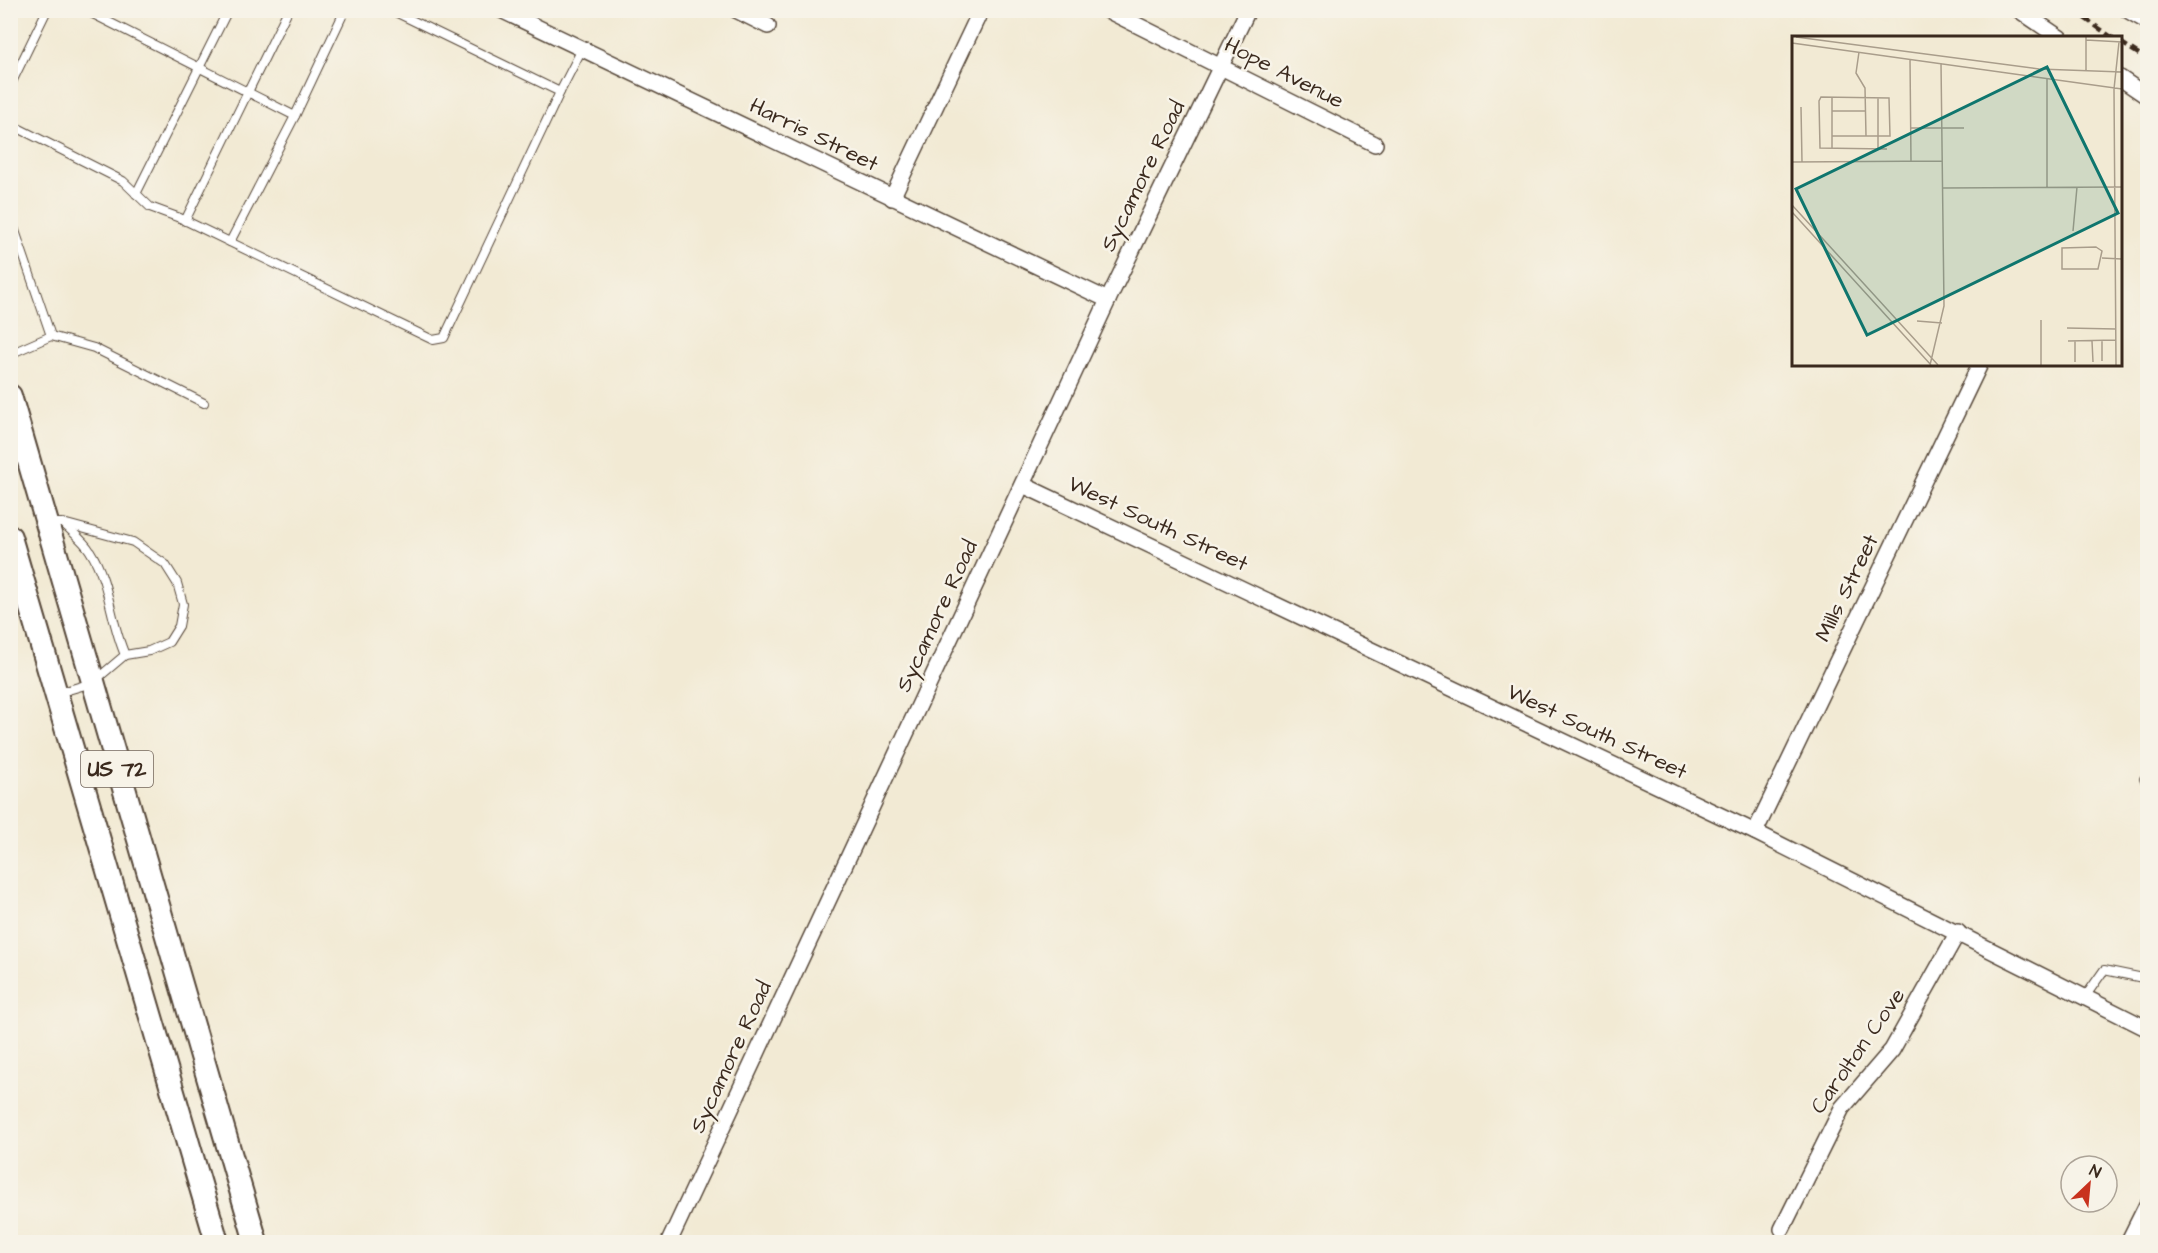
<svg xmlns="http://www.w3.org/2000/svg" width="2158" height="1253" font-family="'Architects Daughter',sans-serif">
	<style>
		.lines { fill: none; stroke-linecap: round; stroke-linejoin: round }
		.service-casing { stroke: #564739; stroke-width: 10 }
		.minor-casing { stroke: #564739; stroke-width: 18 }
		.tertiary-casing { stroke: #564739; stroke-width: 21 }
		.primary-casing { stroke: #564739; stroke-width: 26 }
		.service { stroke: #fff; stroke-width: 8 }
		.minor { stroke: #fff; stroke-width: 15 }
		.tertiary { stroke: #fff; stroke-width: 18 }
		.primary { stroke: #fff; stroke-width: 22 }
		.rail { stroke: #3b2a1e; stroke-width: 4.5; stroke-dasharray: 9 4.5; stroke-linecap: butt }
		.labels { text-anchor: middle; dominant-baseline: central; stroke-width: 5; stroke-linejoin: round; paint-order: stroke }
		.shield { fill: #f7f3e8; stroke: #73665b; stroke-width: 1.5 }
		.shield-label { font-size: 21px; font-weight: bold; fill: #3b2a1e }
		.street-label { font-size: 22px; fill: #3b2a1e; stroke: #f7f3e8 }
		.inset-road { fill: none; stroke: #a99d8b; stroke-width: 1.5 }
		.view { fill: #0f766e; fill-opacity: 0.15; stroke: #0f766e; stroke-width: 3 }
		.inset-edge { fill: none; stroke: #3b2a1e; stroke-width: 3 }
	</style>
	<rect width="100%" height="100%" fill="#f7f3e8"/>
	<filter id="ink" filterUnits="userSpaceOnUse"><feTurbulence type="fractalNoise" baseFrequency=".0167" numOctaves="2"/><feDisplacementMap in="SourceGraphic" scale="12" xChannelSelector="R" yChannelSelector="G"/><feConvolveMatrix kernelMatrix="1 2 1 2 8 2 1 2 1" color-interpolation-filters="sRGB"/></filter>
	<filter id="wash" filterUnits="userSpaceOnUse"><feTurbulence type="fractalNoise" baseFrequency=".008" numOctaves="4" result="noise"/><feDisplacementMap in="SourceGraphic" scale="24" xChannelSelector="R" yChannelSelector="G"/><feGaussianBlur stdDeviation="1.35" result="paint"/><feColorMatrix in="noise" values="0 0 0 0 0 0 0 0 0 0 0 0 0 0 0 0 0 1.4 0 .05"/><feComposite in="paint" operator="in"/></filter>
	<g filter="url(#wash)">
		<rect width="100%" height="100%" fill="#f2ead4"/>
	</g>
	<g filter="url(#ink)">
		<g class="lines">
			<g class="service-casing">
				<g id="service">
					<polyline points="85,10 295,116 345,10"/>
					<polyline points="10,86 47,10"/>
					<polyline points="560,92 582,49"/>
					<polyline points="10,124 123,181 150,207 180,218 433,340 444,338 560,92 391,10"/>
					<polyline points="136,194 228,10"/>
					<polyline points="10,216 51,336 10,354"/>
					<polyline points="185,221 288,10"/>
					<polyline points="230,242 295,116"/>
					<polyline points="51,336 94,348 204,403"/>
					<polyline points="50,523 63,523 133,542 165,564 177,583 183,604 179,626 169,642 149,651 125,655 92,683 58,693"/>
					<path d="M63,523C72,532 84,541 90,551C110,582 110,621 125,655"/>
					<polyline points="2144,779 2148,780"/>
					<polyline points="2085,997 2104,970 2148,979"/>
				</g>
			</g>
			<g class="minor-casing">
				<g id="minor">
					<polyline points="501,10 1108,300"/>
					<polyline points="736,10 768,26"/>
					<polyline points="1107,10 1375,144"/>
					<polyline points="2019,10 2060,38"/>
					<polyline points="2127,10 2148,22"/>
					<polyline points="2120,78 2148,97"/>
					<polyline points="892,198 981,10"/>
					<polyline points="1023,485 1755,832 2148,1029"/>
					<polyline points="1755,832 1980,364"/>
					<polyline points="1782,1229 1842,1108 1892,1050 1958,932"/>
					<polyline points="669,1242 1108,300 1248,10"/>
				</g>
			</g>
			<g class="tertiary-casing">
				<polyline id="tertiary" points="2130,1242 2148,1206"/>
			</g>
			<g class="primary-casing">
				<g id="primary">
					<polyline points="10,396 256,1242"/>
					<polyline points="10,537 217,1242"/>
				</g>
			</g>
			<use href="#service" class="service"/>
			<use href="#minor" class="minor"/>
			<use href="#tertiary" class="tertiary"/>
			<use href="#primary" class="primary"/>
			<g class="rail">
				<polyline points="2073,10 2113,38"/>
				<polyline points="2120,42 2148,60"/>
			</g>
		</g>
	</g>
	<g class="labels">
		<rect class="shield" x="81" y="751" width="72" height="36" rx="4.5"/>
		<g class="shield-label">
			<text x="117" y="769">US 72</text>
		</g>
		<g class="street-label">
			<text transform="translate(1284 73) rotate(27)">Hope Avenue</text>
			<text transform="translate(814 135) rotate(26)">Harris Street</text>
			<text transform="translate(1143 176) rotate(-64)">Sycamore Road</text>
			<text transform="translate(1158 524) rotate(25)">West South Street</text>
			<text transform="translate(1847 588) rotate(-64)">Mills Street</text>
			<text transform="translate(937 616) rotate(-65)">Sycamore Road</text>
			<text transform="translate(1597 732) rotate(25)">West South Street</text>
			<text transform="translate(1858 1051) rotate(-55)">Carolton Cove</text>
			<text transform="translate(731 1057) rotate(-65)">Sycamore Road</text>
		</g>
	</g>
	<g transform="translate(1792 36)">
		<rect width="330" height="330" fill="#f2ead4"/>
		<path class="inset-road" d="M4,1L247,33L330,36M294,4L330,6M0,7L330,53M67,16L64,37L73,52L74,100M118,23L119,126M294,35V1M255,42V151M86,62V113M9,71L10,126M40,75H73M119,92H172M40,100H98L97,62L29,61L27,65L28,112L95,113M40,113V61M0,126L150,125M150,152L330,151M0,169L146,329M0,176L139,329M281,195L285,151M304,211L310,215L306,233H270V212ZM310,222L330,223M125,285L150,287M275,292L324,293M276,305L324,304M283,305V326M300,305L301,326M310,305V325M138,329L152,270L149,27M249,329V284M324,329L322,53L327,6"/>
		<path class="view" d="M255,31L326,177L75,299L4,153Z"/>
		<rect width="330" height="330" class="inset-edge"/>
	</g>
	<rect width="2158" height="1253" fill="none" stroke="#f7f3e8" stroke-width="36"/>
	<g transform="translate(2089 1184) rotate(26)"><circle r="28" fill="#f7f3e8" stroke="#aca397" stroke-width="1.5"/>
	<path d="M0-4.5L10 22L0 15L-10 22Z" fill="#c8321e"/>
	<text y="-9" font-size="16" font-weight="bold" text-anchor="middle" fill="#3b2a1e">N</text>
	</g>
</svg>
